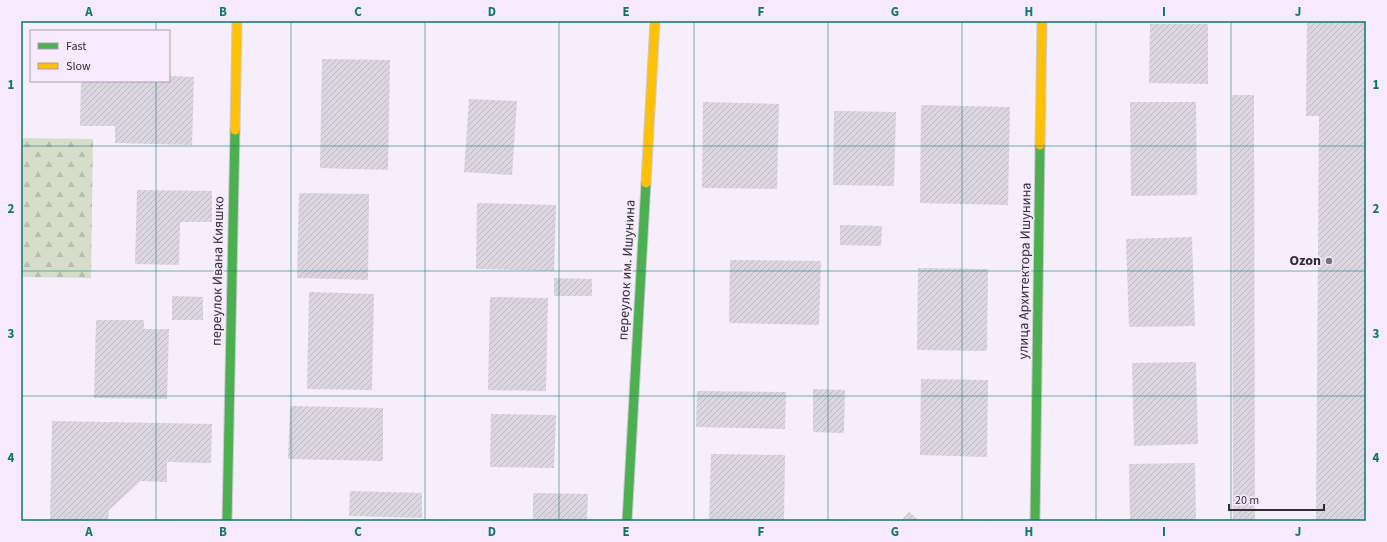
<svg xmlns="http://www.w3.org/2000/svg" width="1387" height="542" font-family="'Source Sans 3',sans-serif">
	<style>
		.forest { fill: url(#forest-firs) }
		.building { fill: url(#building-hatch) }
		.lines { fill: none; stroke-linecap: round; stroke-linejoin: round }
		.fast-casing { stroke: #cfc9d3; stroke-width: 11 }
		.slow-casing { stroke: #cfc9d3; stroke-width: 11 }
		.fast { stroke: #4caf50; stroke-width: 9 }
		.slow { stroke: #ffc107; stroke-width: 9 }
		.grid { fill: none; stroke: #0f766e; stroke-width: 1; stroke-opacity: 0.55 }
		.poi-dot { fill: #77707a; stroke: #f7eafe; stroke-width: 1.5 }
		.labels { text-anchor: middle; dominant-baseline: central; stroke-width: 3; stroke-linejoin: round; paint-order: stroke }
		.poi-label { font-size: 14px; font-weight: bold; fill: #322c35; stroke: #f7eafe; text-anchor: end }
		.street-label { font-size: 14px; fill: #322c35; stroke: #f7eafe }
		.neatline { fill: none; stroke: #0f766e; stroke-width: 1.5 }
		.grid-label { font-size: 13px; text-anchor: middle; font-weight: bold; fill: #0f766e }
	</style>
	<defs>
		<pattern id="forest-firs" width="22" height="20" patternUnits="userSpaceOnUse"><rect width="22" height="20" fill="#d6decb"/><path d="M5 1l3.5 6h-7zM16 11l3.5 6h-7z" fill="#b8bfaf"/></pattern>
		<pattern id="building-hatch" width="6" height="6" patternUnits="userSpaceOnUse"><rect width="6" height="6" fill="#dcd6e0"/><path d="M-1 1l2-2M0 6l6-6M5 7l2-2" fill="none" stroke="#bdb8c1"/></pattern>
	</defs>
	<rect width="100%" height="100%" fill="#f6eefa"/>
	<polygon class="forest" points="21,138 93,139 91,278 21,277"/>
	<g class="building">
		<polygon points="1307,21 1366,21 1366,521 1316,521 1319,116 1306,116"/>
		<polygon points="1150,24 1208,24 1208,84 1149,83"/>
		<polygon points="322,59 390,60 388,170 320,168"/>
		<polygon points="169,76 194,77 192,145 115,143 115,126 80,126 81,81 169,81"/>
		<polygon points="1232,95 1254,95 1255,521 1233,521"/>
		<polygon points="469,99 517,101 512,175 464,172"/>
		<polygon points="703,102 779,104 777,189 702,188"/>
		<polygon points="1130,102 1196,102 1197,195 1131,196"/>
		<polygon points="921,105 1010,107 1008,205 920,203"/>
		<polygon points="834,111 896,112 894,186 833,185"/>
		<polygon points="137,190 212,191 212,222 180,222 179,265 135,264"/>
		<polygon points="299,193 369,194 368,280 297,278"/>
		<polygon points="477,203 556,205 554,271 476,269"/>
		<polygon points="840,225 882,226 881,246 840,245"/>
		<polygon points="1192,237 1195,326 1129,327 1126,239"/>
		<polygon points="730,260 821,261 819,325 729,323"/>
		<polygon points="918,268 988,269 987,351 917,350"/>
		<polygon points="554,278 592,279 592,296 554,296"/>
		<polygon points="309,292 374,294 372,390 307,389"/>
		<polygon points="172,296 203,297 203,320 172,320"/>
		<polygon points="490,297 548,298 546,391 488,390"/>
		<polygon points="96,320 144,320 144,329 169,329 167,399 94,398"/>
		<polygon points="1196,362 1198,444 1134,446 1132,363"/>
		<polygon points="921,379 988,380 987,457 920,455"/>
		<polygon points="813,389 845,390 844,433 813,432"/>
		<polygon points="697,391 786,392 785,429 696,427"/>
		<polygon points="290,406 383,408 383,461 288,459"/>
		<polygon points="491,414 556,415 554,468 490,467"/>
		<polygon points="52,421 212,424 211,463 167,462 167,482 141,481 109,510 108,521 50,521"/>
		<polygon points="711,454 785,455 784,521 709,520"/>
		<polygon points="1195,463 1196,521 1130,521 1129,464"/>
		<polygon points="350,491 422,493 422,518 349,516"/>
		<polygon points="533,493 588,494 587,521 533,521"/>
		<polygon points="909,512 920,521 901,521"/>
	</g>
	<g class="lines">
		<g class="fast-casing">
			<g id="fast">
				<polyline points="227,521 235,130"/>
				<polyline points="627,521 646,183"/>
				<polyline points="1035,521 1040,145"/>
			</g>
		</g>
		<g class="slow-casing">
			<g id="slow">
				<polyline points="235,130 237,21"/>
				<polyline points="1040,145 1042,21"/>
				<polyline points="646,183 655,21"/>
			</g>
		</g>
		<use href="#fast" class="fast"/>
		<use href="#slow" class="slow"/>
	</g>
	<path class="grid" d="M156,21V31M291,21V521M425,21V521M559,21V521M694,21V521M828,21V521M962,21V521M1096,21V521M1231,21V521M156,81V521M21,146H1366M21,271H1366M21,396H1366"/>
	<circle class="poi-dot" cx="1329" cy="261" r="4"/>
	<g class="labels">
		<g class="poi-label">
			<text x="1321" y="261">Ozon</text>
		</g>
		<g class="street-label">
			<text transform="translate(627 270) rotate(-87)">переулок им. Ишунина</text>
			<text transform="translate(218 271) rotate(-89)">переулок Ивана Кияшко</text>
			<text transform="translate(1025 271) rotate(-89)">улица Архитектора Ишунина</text>
		</g>
	</g>
	<rect width="1387" height="542" fill="none" stroke="#f7eafe" stroke-width="44"/>
	<rect x="30" y="30" width="140" height="52" fill="#f7eafe" stroke="#a89eae"/>
	<rect x="38" y="43" width="20" height="6" fill="#4caf50" stroke="#a89eae"/>
	<text x="66" y="50" font-size="12" fill="#322c35">Fast</text>
	<rect x="38" y="63" width="20" height="6" fill="#ffc107" stroke="#a89eae"/>
	<text x="66" y="70" font-size="12" fill="#322c35">Slow</text>
	<path d="M1229 504v6h95v-6" fill="none" stroke="#322c35" stroke-width="2"/>
	<text x="1235" y="504" font-size="12" fill="#322c35" stroke="#f7eafe" stroke-width="3" paint-order="stroke">20 m</text>
	<rect x="22" y="22" width="1343" height="498" class="neatline"/>
	<g class="grid-label">
		<text x="89" y="16">A</text>
		<text x="223" y="16">B</text>
		<text x="358" y="16">C</text>
		<text x="492" y="16">D</text>
		<text x="626" y="16">E</text>
		<text x="761" y="16">F</text>
		<text x="895" y="16">G</text>
		<text x="1029" y="16">H</text>
		<text x="1164" y="16">I</text>
		<text x="1298" y="16">J</text>
		<text x="11" y="89">1</text>
		<text x="1376" y="89">1</text>
		<text x="11" y="213">2</text>
		<text x="1376" y="213">2</text>
		<text x="11" y="338">3</text>
		<text x="1376" y="338">3</text>
		<text x="11" y="462">4</text>
		<text x="1376" y="462">4</text>
		<text x="89" y="536">A</text>
		<text x="223" y="536">B</text>
		<text x="358" y="536">C</text>
		<text x="492" y="536">D</text>
		<text x="626" y="536">E</text>
		<text x="761" y="536">F</text>
		<text x="895" y="536">G</text>
		<text x="1029" y="536">H</text>
		<text x="1164" y="536">I</text>
		<text x="1298" y="536">J</text>
	</g>
</svg>
